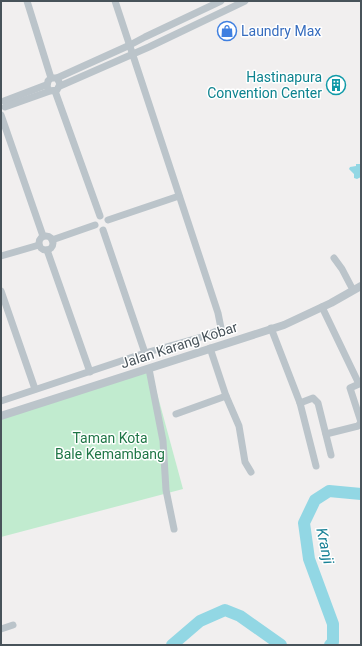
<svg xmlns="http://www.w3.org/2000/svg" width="362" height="646" font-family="Roboto,sans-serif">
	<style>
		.green { fill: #c1ebcf }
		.water { fill: #92d7e4 }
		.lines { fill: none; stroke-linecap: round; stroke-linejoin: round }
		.river { stroke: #92d7e4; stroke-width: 12 }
		.minor { stroke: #bbc4ca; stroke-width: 7 }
		.tertiary { stroke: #bbc4ca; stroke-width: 8 }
		.labels { text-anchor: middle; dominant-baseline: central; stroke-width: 3; stroke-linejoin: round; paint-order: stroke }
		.shop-label { font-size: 14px; fill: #366cbe; stroke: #fff; text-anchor: start }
		.culture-label { font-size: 14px; fill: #0d838f; stroke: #fff; text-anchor: end }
		.street-label { font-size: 14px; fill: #48535a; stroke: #fff }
		.park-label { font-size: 14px; fill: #1f7646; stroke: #fff }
		.water-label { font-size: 15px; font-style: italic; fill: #198196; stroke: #fff }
	</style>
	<rect width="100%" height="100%" fill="#f1efef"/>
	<polygon class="green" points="151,371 183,489 1,537 1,419"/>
	<polygon class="water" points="356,164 361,164 361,177 357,179 354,178 354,174 349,169 350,167 356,166"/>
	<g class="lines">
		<g class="river">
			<polyline points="172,645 200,621 225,610 240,616 281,645"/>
			<polyline points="330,645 333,642 333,624 309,559 304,523 315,500 329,491 361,494"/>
		</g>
		<g class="minor">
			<polyline points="27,1 51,78"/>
			<polyline points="57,78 130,45 145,37 221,1"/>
			<polyline points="60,86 149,47 245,1"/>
			<polyline points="55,91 100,216"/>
			<polyline points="4,101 46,85"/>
			<polyline points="5,107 50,91 57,90 60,84 57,78 51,78 48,81 47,87 50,91"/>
			<polyline points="1,115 43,236"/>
			<polyline points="108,220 179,196"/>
			<polyline points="103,230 145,353"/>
			<circle cx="46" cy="243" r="7"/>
			<polyline points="52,240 95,225"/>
			<polyline points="47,250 90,372"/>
			<polyline points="1,256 39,245"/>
			<polyline points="334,258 342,269 353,290"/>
			<polyline points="1,291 35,389"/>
			<polyline points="322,307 359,384 350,388 361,422 358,426 326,434"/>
			<polyline points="271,328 300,403 316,466"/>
			<polyline points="210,348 226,396 239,426 245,462 251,472"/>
			<polyline points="149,369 163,441 166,490 174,529"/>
			<polyline points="1,401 145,353 205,336 219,330 221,328 218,313 115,1"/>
			<polyline points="300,403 313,398 318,403 331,455"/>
			<polyline points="176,414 226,396"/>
			<polyline points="1,629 13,625"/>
		</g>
		<polyline class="tertiary" points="1,416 284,325 331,303 361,286"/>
	</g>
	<defs>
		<g id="shop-ring" transform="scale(1)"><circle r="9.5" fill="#fff" stroke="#3f7fe0" stroke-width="1.5"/><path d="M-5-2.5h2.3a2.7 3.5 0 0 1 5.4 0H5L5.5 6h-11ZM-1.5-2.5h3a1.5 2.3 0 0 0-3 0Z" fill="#3f7fe0"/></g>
		<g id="building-ring" transform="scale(1)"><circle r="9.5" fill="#fff" stroke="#0f9aa8" stroke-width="1.5"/><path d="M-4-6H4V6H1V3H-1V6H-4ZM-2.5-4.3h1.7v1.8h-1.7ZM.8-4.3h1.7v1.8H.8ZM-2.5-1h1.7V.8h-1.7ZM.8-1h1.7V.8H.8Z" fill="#0f9aa8"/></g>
	</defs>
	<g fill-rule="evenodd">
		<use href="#shop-ring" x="227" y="31"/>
		<use href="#building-ring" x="336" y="85"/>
	</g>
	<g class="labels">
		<g class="shop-label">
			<text x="241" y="31">Laundry Max</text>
		</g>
		<g class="culture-label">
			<text x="322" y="77">Hastinapura<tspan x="322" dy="16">Convention Center</tspan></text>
		</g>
		<g class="street-label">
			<text transform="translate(179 345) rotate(-18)">Jalan Karang Kobar</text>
		</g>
		<g class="park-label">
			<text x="110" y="438">Taman Kota<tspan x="110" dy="16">Bale Kemambang</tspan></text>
		</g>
		<g class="water-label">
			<text transform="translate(325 546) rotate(78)">Kranji</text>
		</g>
	</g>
	<rect width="362" height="646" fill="none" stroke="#48535a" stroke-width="4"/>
</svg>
